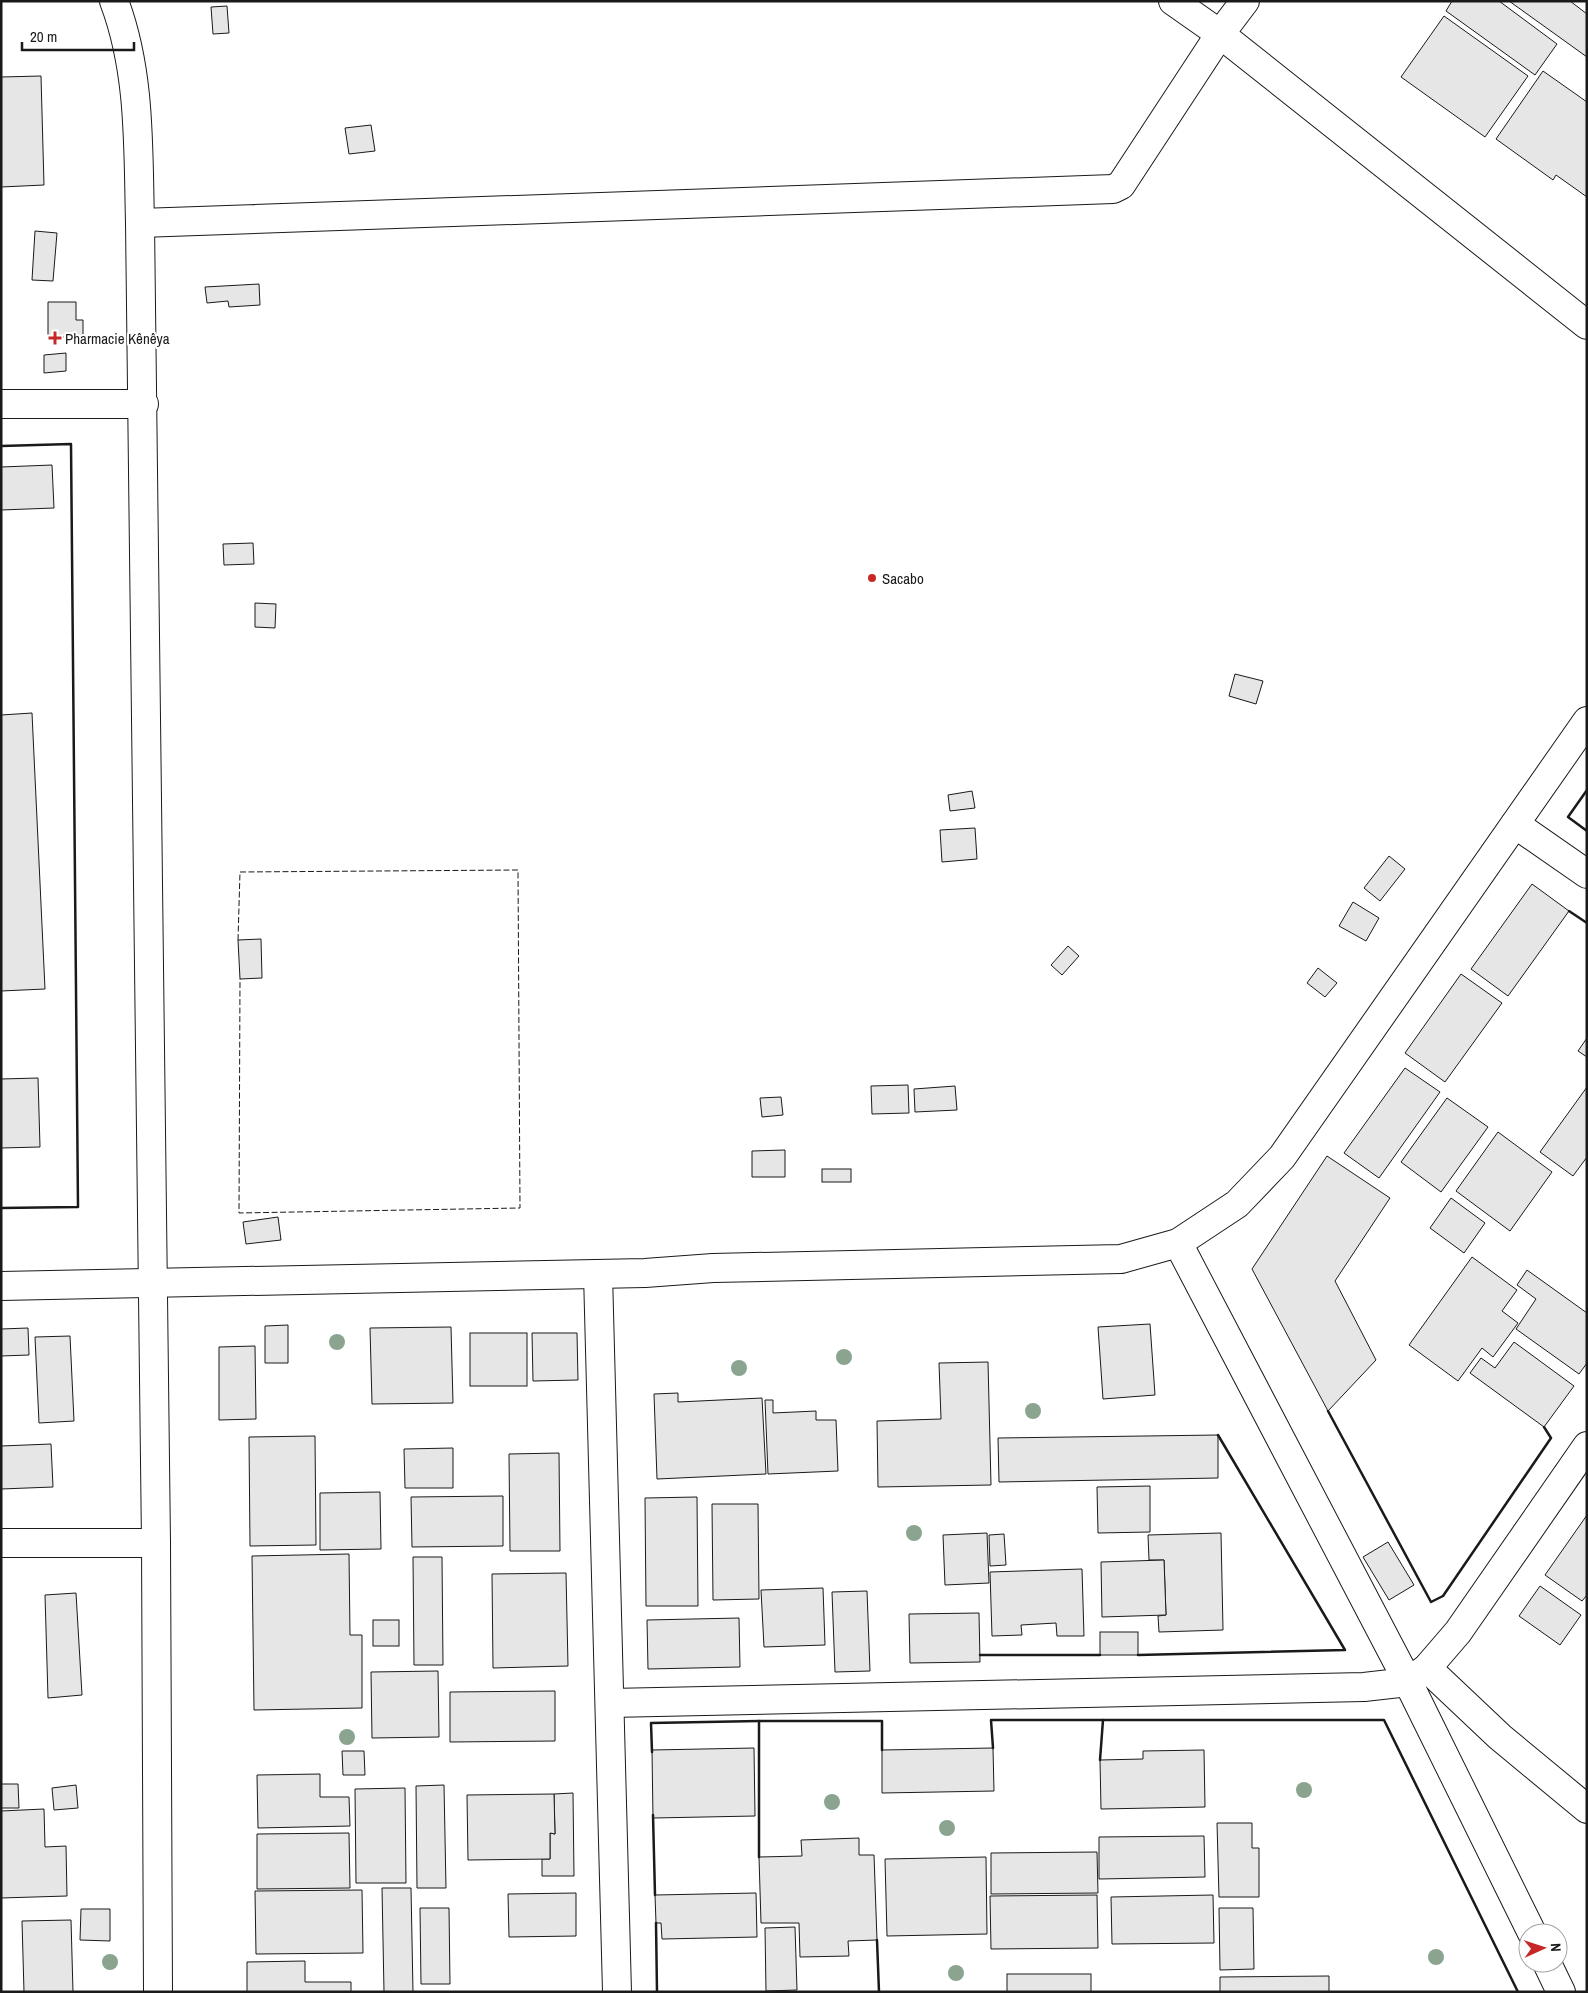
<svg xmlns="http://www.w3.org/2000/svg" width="1588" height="1993" font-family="'Archivo Narrow',sans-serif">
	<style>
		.building { fill: #e6e6e6; stroke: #1a1a1a }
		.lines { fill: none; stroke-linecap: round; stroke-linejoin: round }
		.minor-casing { stroke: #1a1a1a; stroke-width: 30 }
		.minor { stroke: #fff; stroke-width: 28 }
		.fence { stroke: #1a1a1a; stroke-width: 1; stroke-dasharray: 6 2.5; stroke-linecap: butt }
		.wall { stroke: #1a1a1a; stroke-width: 2.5 }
		.tree { fill: #8aa48f }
		.poi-dot { fill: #c62828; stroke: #fff; stroke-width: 2 }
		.labels { text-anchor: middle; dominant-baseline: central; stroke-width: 4; stroke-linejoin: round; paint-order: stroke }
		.poi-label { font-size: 15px; fill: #1a1a1a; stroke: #fff; text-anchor: start }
	</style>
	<rect width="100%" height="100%" fill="#fff"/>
	<g class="building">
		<polygon points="1452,1 1499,1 1557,44 1535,75 1446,11"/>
		<polygon points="1509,1 1570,1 1587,14 1587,57"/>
		<polygon points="227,6 229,33 213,34 211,7"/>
		<polygon points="1444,16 1528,76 1485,137 1401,77"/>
		<polygon points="1543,71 1587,102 1587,197 1556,175 1553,180 1496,139"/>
		<polygon points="41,76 44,185 1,187 1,77"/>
		<polygon points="371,125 375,151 349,154 345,128"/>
		<polygon points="35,231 57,233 53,281 32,280"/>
		<polygon points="259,284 260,305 229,307 228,301 207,303 205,287"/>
		<polygon points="48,302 76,302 76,320 83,320 83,337 48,337"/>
		<polygon points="66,353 66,371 44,373 44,355"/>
		<polygon points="52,465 54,508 1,510 1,467"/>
		<polygon points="253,543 254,564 224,565 223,544"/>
		<polygon points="255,603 276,604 275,628 255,627"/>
		<polygon points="1235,674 1263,681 1256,704 1229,696"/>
		<polygon points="32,713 45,989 1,991 1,715"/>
		<polygon points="972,791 975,808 950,811 948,795"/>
		<polygon points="975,828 977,859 942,862 940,830"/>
		<polygon points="1389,856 1405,869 1380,901 1364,888"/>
		<polygon points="1532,884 1569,911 1508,996 1471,969"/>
		<polygon points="1353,902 1379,918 1366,941 1339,926"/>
		<polygon points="261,939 262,978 240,979 238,940"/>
		<polygon points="1068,946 1079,956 1062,975 1051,965"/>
		<polygon points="1318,968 1337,983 1325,997 1307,983"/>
		<polygon points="1461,974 1502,1003 1445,1082 1405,1053"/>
		<polygon points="1587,1038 1587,1057 1578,1051"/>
		<polygon points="1405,1068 1440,1092 1379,1178 1344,1153"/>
		<polygon points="38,1078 40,1147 1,1148 1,1079"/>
		<polygon points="908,1085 909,1113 872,1114 871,1086"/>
		<polygon points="955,1086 957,1110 915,1112 914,1089"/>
		<polygon points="1587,1087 1587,1157 1573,1176 1540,1152"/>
		<polygon points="781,1097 783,1115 762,1117 760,1098"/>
		<polygon points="1447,1098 1488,1127 1441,1192 1401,1162"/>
		<polygon points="1498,1132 1552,1172 1510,1231 1456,1191"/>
		<polygon points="785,1150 785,1177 752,1177 752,1151"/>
		<polygon points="1327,1156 1390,1198 1335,1281 1376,1360 1328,1411 1252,1269"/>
		<rect x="822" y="1169" width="29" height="13"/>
		<polygon points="1451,1198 1485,1223 1464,1253 1430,1228"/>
		<polygon points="278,1217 281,1240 246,1244 243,1222"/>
		<polygon points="1472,1257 1517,1290 1502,1311 1518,1323 1493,1357 1482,1348 1458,1381 1409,1345"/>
		<polygon points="1527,1270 1587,1313 1587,1363 1579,1374 1516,1329 1536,1299 1517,1285"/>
		<polygon points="1150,1324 1155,1395 1103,1399 1098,1327"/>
		<polygon points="288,1325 288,1363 265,1363 265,1326"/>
		<polygon points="451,1327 453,1403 372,1404 370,1328"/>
		<polygon points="28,1328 29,1355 1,1356 1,1329"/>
		<rect x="470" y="1333" width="57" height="53"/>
		<polygon points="532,1333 577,1333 578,1380 533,1381"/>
		<polygon points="70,1336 74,1421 39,1423 35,1337"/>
		<polygon points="1514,1342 1574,1386 1544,1427 1470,1373 1481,1358 1495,1368"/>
		<polygon points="255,1346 256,1419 219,1420 219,1347"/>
		<polygon points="988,1362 991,1485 878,1487 877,1421 941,1419 939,1363"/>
		<polygon points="678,1393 678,1402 762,1398 766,1474 657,1479 654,1394"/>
		<polygon points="765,1400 773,1400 773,1413 816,1411 816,1420 836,1420 838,1471 768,1474"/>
		<polygon points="1218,1435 1218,1478 999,1482 998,1438"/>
		<polygon points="315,1436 316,1545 250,1546 249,1437"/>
		<polygon points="51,1444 53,1487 1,1489 1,1446"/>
		<polygon points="453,1448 453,1488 405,1488 404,1449"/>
		<polygon points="559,1453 560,1551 510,1551 509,1454"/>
		<polygon points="1150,1486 1150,1532 1098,1533 1097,1487"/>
		<polygon points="380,1492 381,1549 320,1550 320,1493"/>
		<polygon points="503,1496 503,1546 412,1547 411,1497"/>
		<polygon points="697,1497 698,1606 646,1606 645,1498"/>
		<polygon points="712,1504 758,1504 759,1599 713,1600"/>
		<polygon points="1587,1515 1587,1595 1582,1601 1545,1575"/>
		<polygon points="987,1533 989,1583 945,1585 943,1535"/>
		<polygon points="1221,1533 1223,1630 1159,1632 1158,1616 1166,1615 1164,1560 1149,1560 1148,1535"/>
		<polygon points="1004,1534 1006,1565 990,1566 989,1535"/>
		<polygon points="1388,1542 1414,1585 1389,1600 1363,1557"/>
		<polygon points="349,1554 350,1635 362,1635 362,1708 254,1710 252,1556"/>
		<polygon points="413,1557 442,1557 443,1665 414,1665"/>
		<polygon points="1164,1560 1166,1615 1102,1617 1101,1562"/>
		<polygon points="1082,1569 1084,1636 1057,1636 1056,1623 1021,1625 1022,1635 992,1636 990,1572"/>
		<polygon points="566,1573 568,1666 493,1668 492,1574"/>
		<polygon points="1540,1586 1581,1615 1560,1645 1519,1616"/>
		<polygon points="823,1588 825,1645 764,1647 761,1590"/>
		<polygon points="867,1591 870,1671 835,1672 832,1592"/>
		<polygon points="76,1593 82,1695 48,1698 45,1595"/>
		<polygon points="979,1613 980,1662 910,1663 909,1614"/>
		<polygon points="739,1618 740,1667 648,1669 647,1620"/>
		<rect x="373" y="1620" width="26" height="26"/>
		<rect x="1100" y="1632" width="38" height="23"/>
		<polygon points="438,1671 439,1737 372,1738 371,1672"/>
		<polygon points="555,1691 555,1741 450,1742 450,1692"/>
		<polygon points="754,1748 755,1816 653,1818 652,1750"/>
		<polygon points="993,1748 994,1791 882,1793 882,1750"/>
		<polygon points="1204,1750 1205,1807 1101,1809 1100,1760 1143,1759 1143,1751"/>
		<polygon points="342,1751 364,1751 365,1775 343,1775"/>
		<polygon points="320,1774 320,1797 349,1797 350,1826 258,1828 257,1775"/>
		<polygon points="1,1784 18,1784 19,1808 1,1808"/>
		<polygon points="76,1785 78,1808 54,1810 52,1788"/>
		<polygon points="444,1785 446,1888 417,1888 416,1786"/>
		<polygon points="405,1788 406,1883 356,1883 355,1789"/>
		<polygon points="573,1793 574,1876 542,1876 542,1859 550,1859 550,1833 555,1834 554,1794"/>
		<polygon points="554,1794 555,1834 550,1833 550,1859 468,1860 467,1795"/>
		<polygon points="44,1809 45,1847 66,1846 67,1896 1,1898 1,1811"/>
		<polygon points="1217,1823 1252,1823 1252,1848 1259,1848 1259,1897 1219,1897"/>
		<polygon points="349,1833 350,1888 257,1889 257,1834"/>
		<polygon points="1204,1836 1205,1877 1099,1879 1099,1837"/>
		<polygon points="859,1838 859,1855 874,1855 877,1940 848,1941 849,1956 800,1957 799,1923 761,1923 759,1857 802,1856 801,1840"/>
		<polygon points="1097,1852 1098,1893 991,1894 991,1853"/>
		<polygon points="986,1857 987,1934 887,1936 885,1859"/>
		<polygon points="382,1888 411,1888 413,1992 384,1992"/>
		<polygon points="362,1890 363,1953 256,1954 255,1891"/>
		<polygon points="576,1893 576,1936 509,1937 508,1894"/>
		<polygon points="756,1893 757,1937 662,1939 661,1923 656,1923 655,1895"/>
		<polygon points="1097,1895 1098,1948 991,1949 990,1896"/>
		<polygon points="1213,1895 1214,1943 1112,1944 1111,1897"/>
		<polygon points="420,1908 449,1908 450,1984 421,1984"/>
		<polygon points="1219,1908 1253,1908 1254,1969 1220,1970"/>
		<polygon points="81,1909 110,1909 110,1941 80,1940"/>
		<polygon points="71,1920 73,1992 24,1992 22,1921"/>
		<polygon points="795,1927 797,1990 766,1991 765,1928"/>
		<polygon points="305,1961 305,1982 351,1982 351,1992 247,1992 247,1962"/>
		<rect x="1007" y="1974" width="84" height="18"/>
		<polygon points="1329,1976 1329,1992 1220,1992 1220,1977"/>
	</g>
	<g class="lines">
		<g class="minor-casing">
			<g id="minor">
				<path d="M114,1C141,72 138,149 140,223L156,1543L158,1992"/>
				<polyline points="1173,1 1220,34 1587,325"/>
				<polyline points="140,223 1113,189 1121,185 1220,34 1245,1"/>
				<polyline points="1,404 144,404"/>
				<polyline points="1515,824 1587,874"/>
				<polyline points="1178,1243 1408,1682 1532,1933"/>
				<polyline points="598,1274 617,1992"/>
				<polyline points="1,1286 645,1273 713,1268 1121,1259 1178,1243 1237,1204 1282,1157 1587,721"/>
				<polyline points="1,1543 156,1543"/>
				<polyline points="1427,1668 1500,1737 1587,1809"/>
				<polyline points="610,1703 1364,1687 1408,1682 1427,1668 1458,1632 1587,1446"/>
				<polyline points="1547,1963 1561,1992"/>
			</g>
		</g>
		<use href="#minor" class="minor"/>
		<polyline class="fence" points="238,940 240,872 518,870 520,1208 239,1213 240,979"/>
		<g class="wall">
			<polyline points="1,446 71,444 78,1207 1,1208"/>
			<polyline points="1587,790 1568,817 1587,831"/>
			<polyline points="1569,911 1587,923"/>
			<polyline points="1328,1411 1431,1602 1443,1596 1551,1438 1544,1427"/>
			<polyline points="980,1655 1100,1655"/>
			<polyline points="1138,1655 1345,1650 1218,1435"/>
			<polyline points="993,1748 991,1720 1103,1720"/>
			<polyline points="652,1752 651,1723 759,1721"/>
			<polyline points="1100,1760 1103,1720 1384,1720 1518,1992"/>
			<polyline points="653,1815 655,1895"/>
			<polyline points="759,1857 759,1721 882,1721 882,1750"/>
			<polyline points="656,1923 657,1992"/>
			<polyline points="877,1940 879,1992"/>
		</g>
	</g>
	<g class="tree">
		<circle cx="337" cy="1342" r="8"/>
		<circle cx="844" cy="1357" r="8"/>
		<circle cx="739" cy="1368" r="8"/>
		<circle cx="1033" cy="1411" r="8"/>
		<circle cx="914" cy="1533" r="8"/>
		<circle cx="347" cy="1737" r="8"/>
		<circle cx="1304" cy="1790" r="8"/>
		<circle cx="832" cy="1802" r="8"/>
		<circle cx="947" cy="1828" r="8"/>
		<circle cx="1436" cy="1957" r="8"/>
		<circle cx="110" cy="1962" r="8"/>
		<circle cx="956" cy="1973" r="8"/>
	</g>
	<g class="poi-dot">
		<path d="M52.5 330.5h5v5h5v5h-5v5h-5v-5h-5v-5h5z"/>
		<circle cx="872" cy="578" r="5"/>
	</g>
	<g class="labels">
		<g class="poi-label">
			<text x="65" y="338">Pharmacie Kênêya</text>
			<text x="882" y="578">Sacabo</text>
		</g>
	</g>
	<rect width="1588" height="1993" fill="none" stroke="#1a1a1a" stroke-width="5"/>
	<g transform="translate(1543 1948) rotate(87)"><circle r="24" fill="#ffffff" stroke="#a3a3a3"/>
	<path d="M0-4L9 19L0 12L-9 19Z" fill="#c62828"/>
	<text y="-8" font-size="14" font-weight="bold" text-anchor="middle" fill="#1a1a1a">N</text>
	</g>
	<path d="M22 42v8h112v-8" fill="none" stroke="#1a1a1a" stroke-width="2.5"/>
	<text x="30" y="42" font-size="15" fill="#1a1a1a" stroke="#ffffff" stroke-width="4" paint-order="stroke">20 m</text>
</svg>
